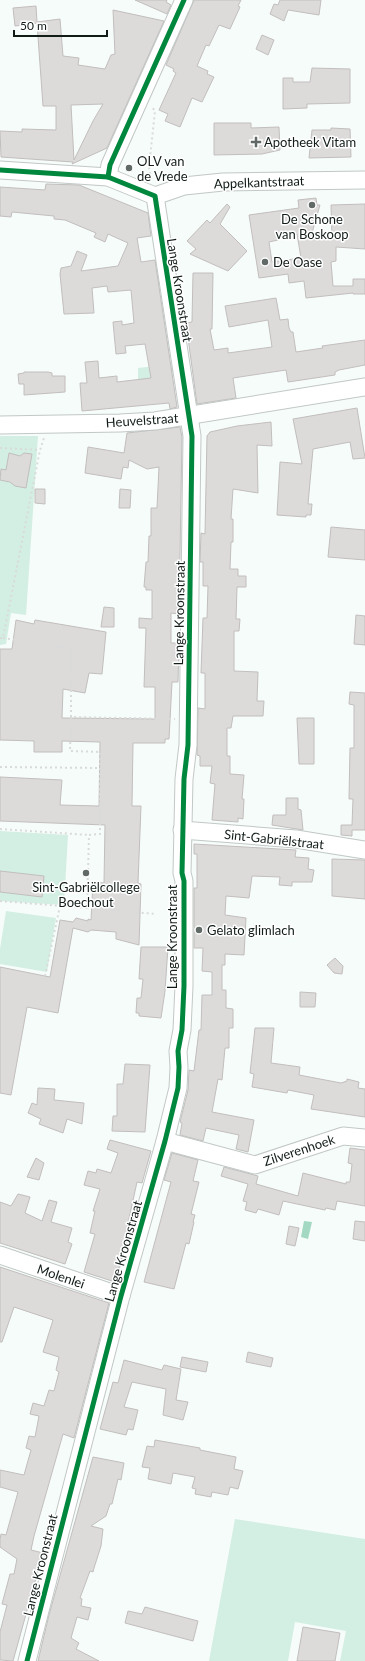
<svg xmlns="http://www.w3.org/2000/svg" width="365" height="1661" font-family="Lato,sans-serif">
	<style>
		.green { fill: #d3eee2 }
		.water { fill: #a3d8c2 }
		.building { fill: #dddada; stroke: #c2bebe; fill-rule: evenodd }
		.lines { fill: none; stroke-linecap: round; stroke-linejoin: round }
		.minor-casing { stroke: #c1c8c5; stroke-width: 19 }
		.path { stroke: #d9dbda; stroke-width: 2; stroke-dasharray: 2 3; stroke-linecap: butt }
		.minor { stroke: #fefffe; stroke-width: 17 }
		.cycleway-casing { stroke: #fff; stroke-width: 8 }
		.cycleway { stroke: #00873e; stroke-width: 5 }
		.poi-dot { fill: #616a66; stroke: #fff; stroke-width: 1.5 }
		.labels { text-anchor: middle; dominant-baseline: central; stroke-width: 3; stroke-linejoin: round; paint-order: stroke }
		.poi-label { font-size: 13px; fill: #111c17; stroke: #fff; text-anchor: start }
		.street-label { font-size: 13px; fill: #111c17; stroke: #fff }
	</style>
	<rect width="100%" height="100%" fill="#f6fcf9"/>
	<g class="green">
		<polygon points="172,364 174,373 165,375 165,383 138,380 138,368"/>
		<polygon points="0,436 38,436 26,615 11,613 6,644 0,645"/>
		<polygon points="0,831 68,835 64,905 0,901"/>
		<polygon points="6,911 56,918 47,972 0,964 0,949"/>
		<polygon points="235,1519 365,1539 365,1661 340,1661 346,1631 295,1622 288,1661 209,1661"/>
	</g>
	<polygon class="water" points="304,1221 312,1222 308,1239 301,1237"/>
	<g class="building">
		<polygon points="135,0 167,0 166,2 171,5 167,14"/>
		<polygon points="194,0 241,0 238,6 240,7 230,29 219,25 209,46 206,45 197,66 208,71 207,74 214,77 202,102 192,98 180,127 165,121 168,114 159,110 176,73 173,71 174,69 166,65"/>
		<polygon points="280,0 321,0 319,15 288,10 284,21 270,14 274,4 278,5"/>
		<path d="M36,6L37,22L60,19L63,56L79,58L78,65L105,69L111,55L115,54L113,10L164,21L107,148L72,164L73,162L1,157L0,131L22,132V129L56,130V106H43L37,23L15,26L13,8ZM103,104L93,121L74,160L71,105Z"/>
		<polygon points="262,35 274,40 268,55 256,49"/>
		<polygon points="312,68 350,69 350,103 307,104 307,108 283,109 283,78 293,78 293,82 310,82"/>
		<polygon points="214,123 251,123 251,128 279,127 280,150 262,154 214,155"/>
		<polygon points="331,128 350,129 351,157 309,158 312,130 331,130"/>
		<polygon points="46,184 79,185 148,213 151,236 137,238 141,262 155,260 177,407 170,409 169,403 82,411 80,383 87,383 85,362 98,361 99,378 117,376 117,382 151,378 145,344 125,346 126,353 116,354 113,322 122,321 122,325 134,323 131,290 108,292 107,286 92,288 94,313 64,314 60,274 61,268 71,266 77,251 87,255 81,271 118,266 128,243 108,234 105,242 94,237 96,233 65,220 54,219 54,216 12,212 11,217 0,216 0,187 45,190"/>
		<path d="M316,198L317,205H320L310,240L332,238L331,205L365,204V249L336,247V261L331,262L333,286H353V279H365V294H353V293L306,298L304,281L289,283L288,274L259,278L249,215L299,208L298,200ZM297,234L301,258L272,262L269,242L278,240L277,237Z"/>
		<polygon points="227,204 230,207 220,224 247,251 228,271 190,254 196,249 187,241 207,220 210,223"/>
		<polygon points="193,273 213,273 212,329 210,329 214,350 228,348 228,353 272,347 268,320 229,327 225,306 276,298 280,320 288,319 289,328 291,332 293,332 296,352 323,348 322,346 365,340 365,365 339,370 335,372 335,375 288,382 286,370 233,378 236,398 197,404 186,323 192,322"/>
		<polygon points="24,372 48,372 52,373 52,376 65,376 65,392 24,395 24,384 19,384 18,374 24,373"/>
		<polygon points="357,408 365,458 353,459 350,442 313,449 308,504 312,504 311,515 306,515 306,517 277,515 280,462 302,464 293,419"/>
		<polygon points="271,422 272,446 257,445 258,493 233,489 231,519 233,519 233,542 231,542 230,569 238,569 238,576 246,576 246,587 237,587 236,619 240,619 239,631 234,631 234,671 258,672 257,701 264,701 263,716 233,716 231,728 227,728 227,756 230,756 230,774 244,775 242,799 244,799 243,819 238,818 238,822 212,820 215,784 210,783 212,766 200,766 200,756 197,755 198,708 205,709 205,673 201,673 203,618 207,618 208,586 203,586 203,562 200,562 201,533 205,534 207,436 210,432 237,426"/>
		<polygon points="180,427 182,437 179,614 171,613 171,643 179,643 178,682 172,682 169,739 165,739 165,743 133,743 132,806 141,806 138,883 141,884 139,945 116,939 116,932 91,930 88,932 73,928 58,1013 27,1007 11,1095 0,1093 0,967 50,977 60,920 73,922 76,918 88,921 88,919 91,920 93,882 104,883 105,825 0,821 0,777 62,780 60,805 99,806 100,742 62,741 62,752 34,752 34,741 0,740 0,649 12,649 16,620 34,624 35,620 106,632 102,674 89,673 85,693 63,689 62,718 155,719 155,687 144,687 146,628 139,628 139,618 152,619 152,590 146,590 146,587 144,587 146,562 148,562 149,536 151,536 151,508 157,508 159,467 147,469 129,460 128,468 123,467 121,479 85,473 88,447 124,453 127,433"/>
		<polygon points="9,453 20,456 24,453 32,454 26,488 15,486 10,482 0,480 1,469 6,470"/>
		<polygon points="35,489 45,489 45,504 35,503"/>
		<polygon points="120,489 131,490 130,508 119,508"/>
		<polygon points="331,527 365,530 365,560 328,557"/>
		<polygon points="104,607 114,608 114,627 101,627"/>
		<polygon points="356,615 365,616 365,645 354,644"/>
		<polygon points="350,692 365,693 365,830 352,830 352,836 341,835 341,825 352,825 353,799 349,799 350,748 354,748 354,705 349,704"/>
		<polygon points="297,718 314,718 314,764 299,764"/>
		<polygon points="286,798 298,798 298,809 301,810 303,830 272,825 273,815 286,815"/>
		<polygon points="194,844 296,850 295,857 309,858 308,869 314,870 312,882 292,882 292,886 279,885 280,877 252,876 249,898 226,896 225,915 246,918 244,955 225,954 225,965 222,965 222,990 226,990 226,1008 233,1009 233,1028 229,1028 229,1048 225,1048 222,1080 218,1079 212,1112 254,1120 248,1152 236,1149 239,1135 206,1128 203,1141 180,1135 182,1123 180,1122 188,1090 189,1070 194,1071 199,1030 201,1030 202,995 212,995 212,972 202,971 203,948 194,948 194,888 197,888 197,854 194,854"/>
		<polygon points="332,859 365,860 365,899 332,896"/>
		<polygon points="0,871 44,876 42,897 0,892"/>
		<polygon points="141,947 168,947 165,991 161,1018 139,1016 139,1013 136,1013 137,998 141,998 143,979 139,979"/>
		<polygon points="335,958 343,966 342,974 334,973 327,965"/>
		<polygon points="300,992 316,993 315,1007 300,1007"/>
		<polygon points="255,1028 274,1028 271,1063 300,1067 299,1075 341,1083 347,1081 347,1079 359,1082 358,1088 365,1089 365,1117 311,1109 314,1095 288,1090 287,1093 252,1087 254,1074 250,1073"/>
		<polygon points="125,1064 150,1065 145,1132 112,1131 113,1116 117,1116 117,1084 123,1084"/>
		<polygon points="38,1088 55,1089 54,1100 84,1103 82,1124 67,1119 63,1133 39,1124 41,1119 28,1113 32,1103 37,1105"/>
		<polygon points="110,1140 151,1151 142,1183 137,1182 128,1223 131,1224 115,1282 84,1272 95,1234 90,1233 95,1211 93,1211 100,1189 84,1185 88,1171 96,1173 97,1169 111,1173 118,1153 107,1149"/>
		<polygon points="350,1148 365,1150 365,1206 337,1201 335,1210 326,1208 325,1210 283,1201 279,1215 258,1209 256,1213 245,1210 247,1202 243,1201 248,1184 221,1176 224,1167 258,1176 256,1184 298,1196 303,1173 346,1184 346,1182 350,1182 352,1164 348,1163"/>
		<polygon points="172,1153 198,1160 193,1181 199,1182 191,1214 195,1215 193,1222 194,1222 189,1244 186,1243 174,1289 144,1282 171,1182 164,1180"/>
		<polygon points="36,1158 44,1163 39,1180 27,1177"/>
		<polygon points="18,1194 30,1197 25,1213 42,1221 49,1200 57,1202 51,1222 72,1228 68,1242 72,1244 65,1264 0,1243 0,1202 11,1206"/>
		<polygon points="355,1221 365,1222 365,1241 353,1239"/>
		<polygon points="289,1226 299,1228 295,1246 286,1244"/>
		<polygon points="0,1267 109,1303 74,1438 63,1434 34,1536 31,1550 43,1553 13,1661 0,1660 0,1632 7,1605 2,1604 10,1574 14,1574 17,1559 0,1547 0,1539 1,1534 6,1535 18,1492 0,1487 0,1470 24,1475 31,1450 26,1448 29,1436 35,1437 39,1416 30,1414 33,1403 44,1406 49,1390 54,1391 59,1372 56,1370 59,1357 43,1352 53,1320 14,1307 2,1342 0,1342"/>
		<polygon points="248,1352 273,1358 271,1367 246,1362"/>
		<polygon points="182,1357 208,1362 206,1372 180,1367"/>
		<polygon points="124,1360 162,1370 164,1365 181,1369 176,1400 188,1402 183,1420 163,1415 166,1389 132,1382 124,1407 138,1410 133,1430 128,1429 126,1435 100,1429 113,1382 118,1383"/>
		<polygon points="155,1440 200,1448 200,1450 236,1457 234,1469 243,1471 238,1489 230,1487 228,1495 212,1492 211,1497 195,1494 196,1489 192,1488 195,1477 173,1473 171,1484 148,1479 150,1468 142,1467 147,1446 154,1447"/>
		<polygon points="93,1457 124,1463 121,1480 118,1479 112,1504 110,1504 106,1516 91,1526 103,1529 101,1546 94,1568 93,1572 90,1571 80,1598 82,1599 81,1606 91,1608 88,1620 77,1617 71,1638 79,1643 76,1649 99,1661 38,1661 49,1615"/>
		<polygon points="145,1607 198,1621 193,1641 125,1623 128,1611 142,1614"/>
		<polygon points="303,1627 340,1633 335,1661 297,1661"/>
	</g>
	<g class="lines">
		<g class="minor-casing">
			<g id="minor">
				<polyline points="0,170 108,177 155,196"/>
				<polyline points="108,177 110,165 184,0"/>
				<polyline points="155,196 184,186 223,182 365,180"/>
				<polyline points="0,425 120,423 155,421 365,387"/>
				<polyline points="182,830 296,839 365,850"/>
				<polyline points="165,1141 255,1165 343,1136 365,1138"/>
				<polyline points="0,1255 121,1296"/>
				<polyline points="27,1661 121,1296 165,1141 178,1088 179,1067 178,1051 182,1030 184,986 184,881 182,873 184,779 188,745 192,436 155,196"/>
			</g>
		</g>
		<g class="path">
			<polyline points="151,179 149,167 155,111 152,107"/>
			<polyline points="0,448 40,450"/>
			<polyline points="0,638 3,638 40,450 44,438"/>
			<polyline points="3,638 71,649 71,717 175,719"/>
			<polyline points="71,717 70,751 100,752 100,834 89,835 87,908 156,914"/>
			<polyline points="0,767 100,768"/>
			<polyline points="0,829 89,835"/>
			<polyline points="0,901 87,908"/>
			<polyline points="45,976 60,906"/>
		</g>
		<use href="#minor" class="minor"/>
		<g class="cycleway-casing">
			<g id="cycleway">
				<polyline points="0,170 108,177 155,196 192,436 188,745 184,779 182,873 184,881 184,986 182,1030 178,1051 179,1067 178,1088 165,1141 121,1296 27,1661"/>
				<polyline points="108,177 110,165 184,0"/>
			</g>
		</g>
		<use href="#cycleway" class="cycleway"/>
	</g>
	<g class="poi-dot">
		<path d="M254 136h4v4h4v4h-4v4h-4v-4h-4v-4h4z"/>
		<circle cx="129" cy="168" r="4"/>
		<circle cx="312" cy="205" r="4"/>
		<circle cx="265" cy="262" r="4"/>
		<circle cx="86" cy="873" r="4"/>
		<circle cx="199" cy="930" r="4"/>
	</g>
	<g class="labels">
		<g class="poi-label">
			<text x="264" y="142">Apotheek Vitam</text>
			<text x="137" y="161">OLV van<tspan x="137" dy="15">de Vrede</tspan></text>
			<text x="312" y="219" text-anchor="middle">De Schone<tspan x="312" dy="15">van Boskoop</tspan></text>
			<text x="273" y="262">De Oase</text>
			<text x="86" y="887" text-anchor="middle">Sint-Gabriëlcollege<tspan x="86" dy="15">Boechout</tspan></text>
			<text x="207" y="930">Gelato glimlach</text>
		</g>
		<g class="street-label">
			<text transform="translate(259 182) rotate(-2)">Appelkantstraat</text>
			<text transform="translate(180 290) rotate(81)">Lange Kroonstraat</text>
			<text transform="translate(142 420) rotate(-4)">Heuvelstraat</text>
			<text transform="translate(179 613) rotate(-89)">Lange Kroonstraat</text>
			<text transform="translate(274 839) rotate(6)">Sint-Gabriëlstraat</text>
			<text transform="translate(172 937) rotate(-90)">Lange Kroonstraat</text>
			<text transform="translate(299 1150) rotate(-18)">Zilverenhoek</text>
			<text transform="translate(123 1251) rotate(-74)">Lange Kroonstraat</text>
			<text transform="translate(61 1276) rotate(19)">Molenlei</text>
			<text transform="translate(40 1565) rotate(-76)">Lange Kroonstraat</text>
		</g>
	</g>
	<path d="M14 30v6h93v-6" fill="none" stroke="#111c17" stroke-width="2"/>
	<text x="20" y="30" font-size="12" fill="#111c17" stroke="#ffffff" stroke-width="3" paint-order="stroke">50 m</text>
</svg>
